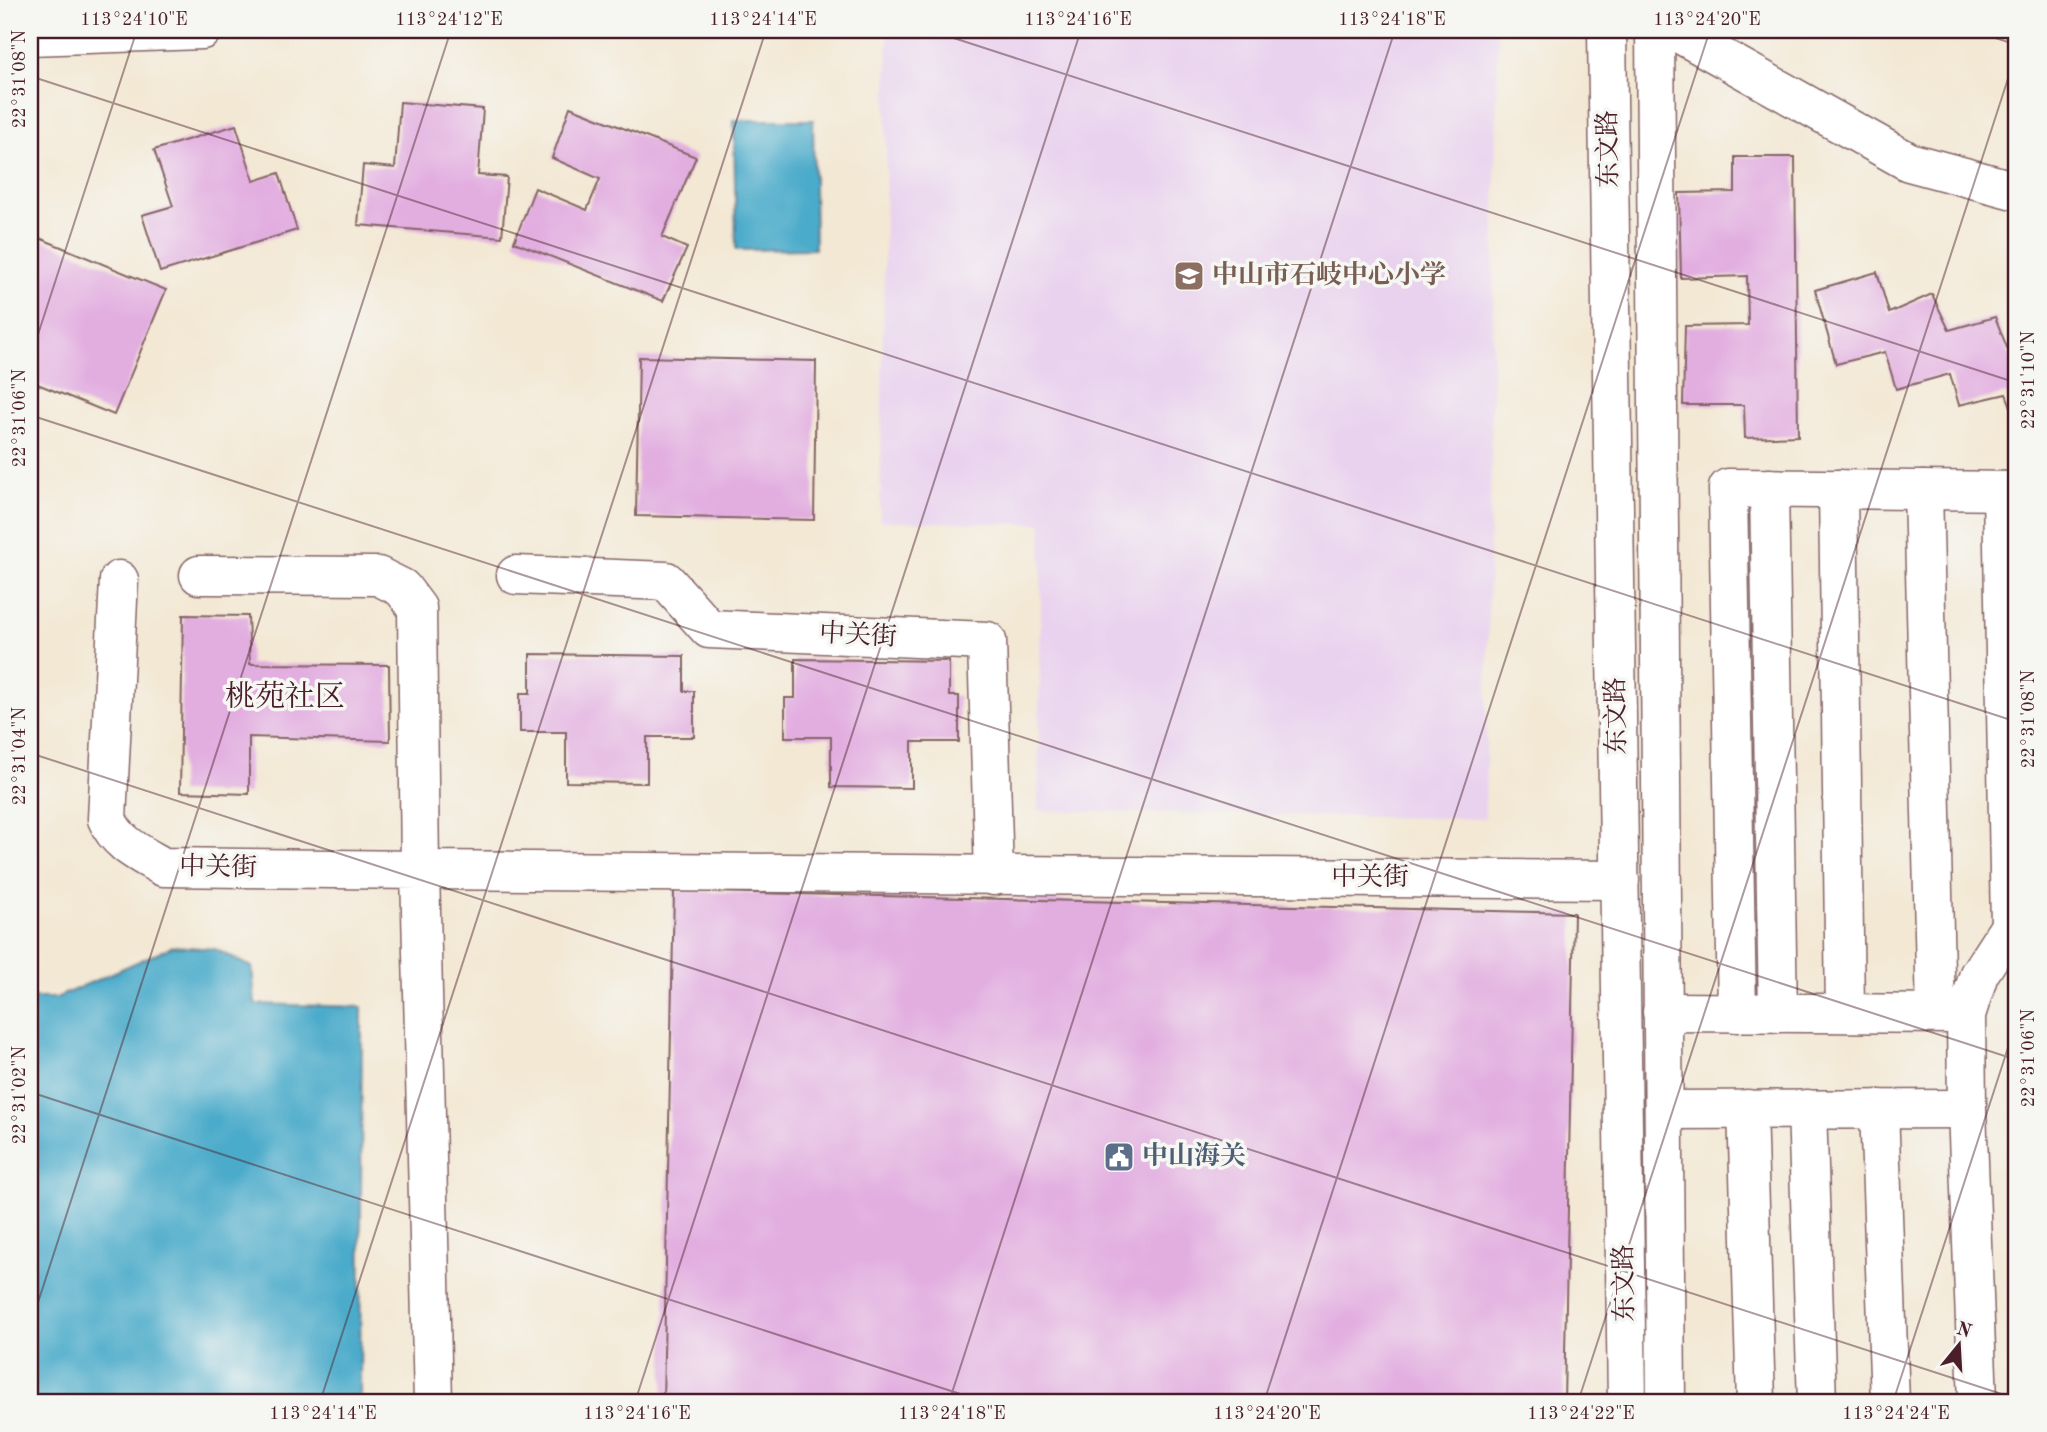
<svg xmlns="http://www.w3.org/2000/svg" width="2047" height="1432" font-family="'Old Standard TT','Noto Serif SC',serif">
	<style>
		.built { fill: #e9d2ee }
		.water { fill: #4babca; stroke: #4a657a; stroke-width: 2 }
		.building { fill: #e2aee0 }
		.lines { fill: none; stroke-linecap: round; stroke-linejoin: round }
		.street-casing { stroke: #856566; stroke-width: 41 }
		.secondary-casing { stroke: #856566; stroke-width: 41 }
		.street { stroke: #fff; stroke-width: 38 }
		.secondary { stroke: #fff; stroke-width: 38 }
		.ticks { fill: none; stroke: #4a1f2b; stroke-width: 2; stroke-opacity: 0.45 }
		.labels { text-anchor: middle; dominant-baseline: central; stroke-width: 7; stroke-linejoin: round; paint-order: stroke }
		.street-label { font-size: 26px; fill: #4a1f2b; stroke: #f6f6f2 }
		.education-label { font-size: 26px; font-weight: bold; fill: #785e54; stroke: #f6f6f2; text-anchor: start }
		.service-label { font-size: 26px; font-weight: bold; fill: #4e5e75; stroke: #f6f6f2; text-anchor: start }
		.quarter-label { font-size: 30px; fill: #4a1f2b; stroke: #f6f6f2 }
		.neatline { fill: none; stroke: #4a1f2b; stroke-width: 2.5 }
		.ticks-label { font-size: 18px; text-anchor: middle; fill: #4a1f2b }
	</style>
	<rect width="100%" height="100%" fill="#f6f6f2"/>
	<filter id="ink" filterUnits="userSpaceOnUse"><feTurbulence type="fractalNoise" baseFrequency=".0143" numOctaves="2"/><feDisplacementMap in="SourceGraphic" scale="14" xChannelSelector="R" yChannelSelector="G"/><feConvolveMatrix kernelMatrix="1 2 1 2 8 2 1 2 1" color-interpolation-filters="sRGB"/></filter>
	<filter id="wash" filterUnits="userSpaceOnUse"><feTurbulence type="fractalNoise" baseFrequency=".00686" numOctaves="4" result="noise"/><feDisplacementMap in="SourceGraphic" scale="28" xChannelSelector="R" yChannelSelector="G"/><feGaussianBlur stdDeviation="1.57" result="paint"/><feColorMatrix in="noise" values="0 0 0 0 0 0 0 0 0 0 0 0 0 0 0 0 0 1.4 0 .05"/><feComposite in="paint" operator="in"/></filter>
	<g filter="url(#wash)">
		<rect width="100%" height="100%" fill="#f3e8d4"/>
		<polygon class="built" points="888,30 1498,30 1485,819 1038,811 1042,524 880,521"/>
		<g class="water">
			<polygon points="734,120 813,120 815,249 736,250"/>
			<polygon points="173,946 215,949 252,967 255,1004 362,1007 360,1402 30,1402 30,998 56,998"/>
		</g>
		<g id="blocks">
			<g class="building">
				<polygon points="400,102 483,109 478,175 507,177 502,237 358,225 363,165 395,168"/>
				<polygon points="570,107 696,157 662,237 687,248 663,301 514,242 535,188 587,210 600,179 552,158"/>
				<polygon points="236,125 254,181 279,173 297,230 160,272 142,215 173,206 154,150"/>
				<polygon points="1735,157 1795,157 1798,436 1745,438 1744,405 1683,405 1685,326 1748,325 1747,276 1681,278 1679,193 1735,192"/>
				<polygon points="32,235 166,290 114,415 30,381 30,241"/>
				<polygon points="1877,272 1889,313 1932,294 1949,330 1995,317 2015,368 2017,366 2017,422 2006,394 1959,405 1950,374 1896,389 1885,352 1836,364 1815,290"/>
				<polygon points="639,357 816,361 814,520 636,516"/>
				<polygon points="183,615 248,616 250,664 389,665 390,741 249,737 249,794 180,792"/>
				<polygon points="530,654 684,656 684,691 694,691 694,737 647,737 647,783 566,782 566,732 520,732 520,693 530,693"/>
				<polygon points="795,659 949,661 949,696 959,696 959,742 912,742 912,788 831,787 831,737 785,737 785,698 795,698"/>
				<polygon points="674,891 1574,913 1564,1402 663,1402"/>
			</g>
		</g>
	</g>
	<g filter="url(#ink)">
		<use href="#blocks" fill-opacity="0" stroke="#856566" stroke-width="2"/>
		<g class="lines">
			<g class="street-casing">
				<g id="street">
					<polyline points="1673,30 1909,162 2017,191"/>
					<polyline points="30,36 202,30"/>
					<polyline points="1769,488 1778,1013"/>
					<polyline points="1838,489 1845,1012"/>
					<polyline points="1923,490 1936,1013"/>
					<polyline points="2002,491 2010,926"/>
					<polyline points="199,575 378,576 402,588 417,608 420,870 1620,880"/>
					<polyline points="516,575 666,581 709,629 987,641 994,876"/>
					<path d="M119,580L107,819C117,844 141,854 163,867L420,870L433,1402"/>
					<polyline points="1662,1012 1960,1014"/>
					<polyline points="1737,1013 1728,488 2017,491"/>
					<polyline points="1747,1109 1756,1402"/>
					<polyline points="1807,1109 1817,1402"/>
					<polyline points="1879,1109 1890,1402"/>
					<polyline points="1664,1110 1967,1109"/>
					<polyline points="1978,1402 1967,1109 1966,1015 1979,974 2010,926 2017,920"/>
				</g>
			</g>
			<g class="secondary-casing">
				<g id="secondary">
					<polyline points="1607,30 1627,1402"/>
					<polyline points="1655,30 1666,1402"/>
				</g>
			</g>
			<use href="#street" class="street"/>
			<use href="#secondary" class="secondary"/>
		</g>
	</g>
	<path class="ticks" d="M929,30L2017,383M1971,30L2017,45M30,76L2017,722M30,359L137,30M30,415L2017,1060M30,753L2017,1399M30,1092L985,1402M30,1327L451,30M320,1402L766,30M635,1402L1081,30M949,1402L1395,30M1264,1402L1710,30M1578,1402L2017,51M1893,1402L2017,1020"/>
	<defs>
		<g id="school-square" transform="scale(1.575)"><rect x="-9" y="-9" width="18" height="18" rx="4" fill="#8d6e63" stroke="#f6f6f2"/><path d="M0-5L7-2L0 1L-7-2ZM-4 1L0 2.5L4 1V4Q0 6-4 4Z" fill="#fff"/></g>
		<g id="civic-square" transform="scale(1.575)"><rect x="-9" y="-9" width="18" height="18" rx="4" fill="#5c6f8a" stroke="#f6f6f2"/><path d="M-.6-6.5H3V-4.5H.6V-3L4-1V1h2V6H-6V1h2V-1L-.6-3ZM-1.2 2.5V6h2.4V2.5Z" fill="#fff"/></g>
	</defs>
	<g fill-rule="evenodd">
		<use href="#school-square" x="1189" y="276"/>
		<use href="#civic-square" x="1119" y="1157"/>
	</g>
	<g class="labels">
		<g class="street-label">
			<text transform="translate(1609 149) rotate(-91)">东文路</text>
			<text transform="translate(858 636) rotate(3)">中关街</text>
			<text transform="translate(1617 716) rotate(-91)">东文路</text>
			<text transform="translate(218 868) rotate(1)">中关街</text>
			<text x="1370" y="878">中关街</text>
			<text transform="translate(1625 1283) rotate(-91)">东文路</text>
		</g>
		<g class="education-label">
			<text x="1212" y="276">中山市石岐中心小学</text>
		</g>
		<g class="service-label">
			<text x="1142" y="1157">中山海关</text>
		</g>
		<g class="quarter-label">
			<text x="285" y="698">桃苑社区</text>
		</g>
	</g>
	<rect width="2047" height="1432" fill="none" stroke="#f6f6f2" stroke-width="77"/>
	<g transform="translate(1959 1345) rotate(18)" stroke="#f6f6f2" stroke-width="5" paint-order="stroke">
	<path d="M0-5L12 26L0 18L-12 26Z" fill="#4a1f2b"/>
	<text y="-10" font-size="19" font-weight="bold" text-anchor="middle" fill="#4a1f2b">N</text>
	</g>
	<rect x="38" y="38" width="1970" height="1356" class="neatline"/>
	<g class="ticks-label">
		<text x="134" y="25">113°24'10"E</text>
		<text x="449" y="25">113°24'12"E</text>
		<text x="763" y="25">113°24'14"E</text>
		<text x="1078" y="25">113°24'16"E</text>
		<text x="1392" y="25">113°24'18"E</text>
		<text x="1707" y="25">113°24'20"E</text>
		<text transform="translate(19 79) rotate(-90)" y="6">22°31'08"N</text>
		<text transform="translate(2028 380) rotate(-90)" y="6">22°31'10"N</text>
		<text transform="translate(19 418) rotate(-90)" y="6">22°31'06"N</text>
		<text transform="translate(2028 719) rotate(-90)" y="6">22°31'08"N</text>
		<text transform="translate(19 756) rotate(-90)" y="6">22°31'04"N</text>
		<text transform="translate(2028 1058) rotate(-90)" y="6">22°31'06"N</text>
		<text transform="translate(19 1095) rotate(-90)" y="6">22°31'02"N</text>
		<text x="323" y="1419">113°24'14"E</text>
		<text x="637" y="1419">113°24'16"E</text>
		<text x="952" y="1419">113°24'18"E</text>
		<text x="1267" y="1419">113°24'20"E</text>
		<text x="1581" y="1419">113°24'22"E</text>
		<text x="1896" y="1419">113°24'24"E</text>
	</g>
</svg>
